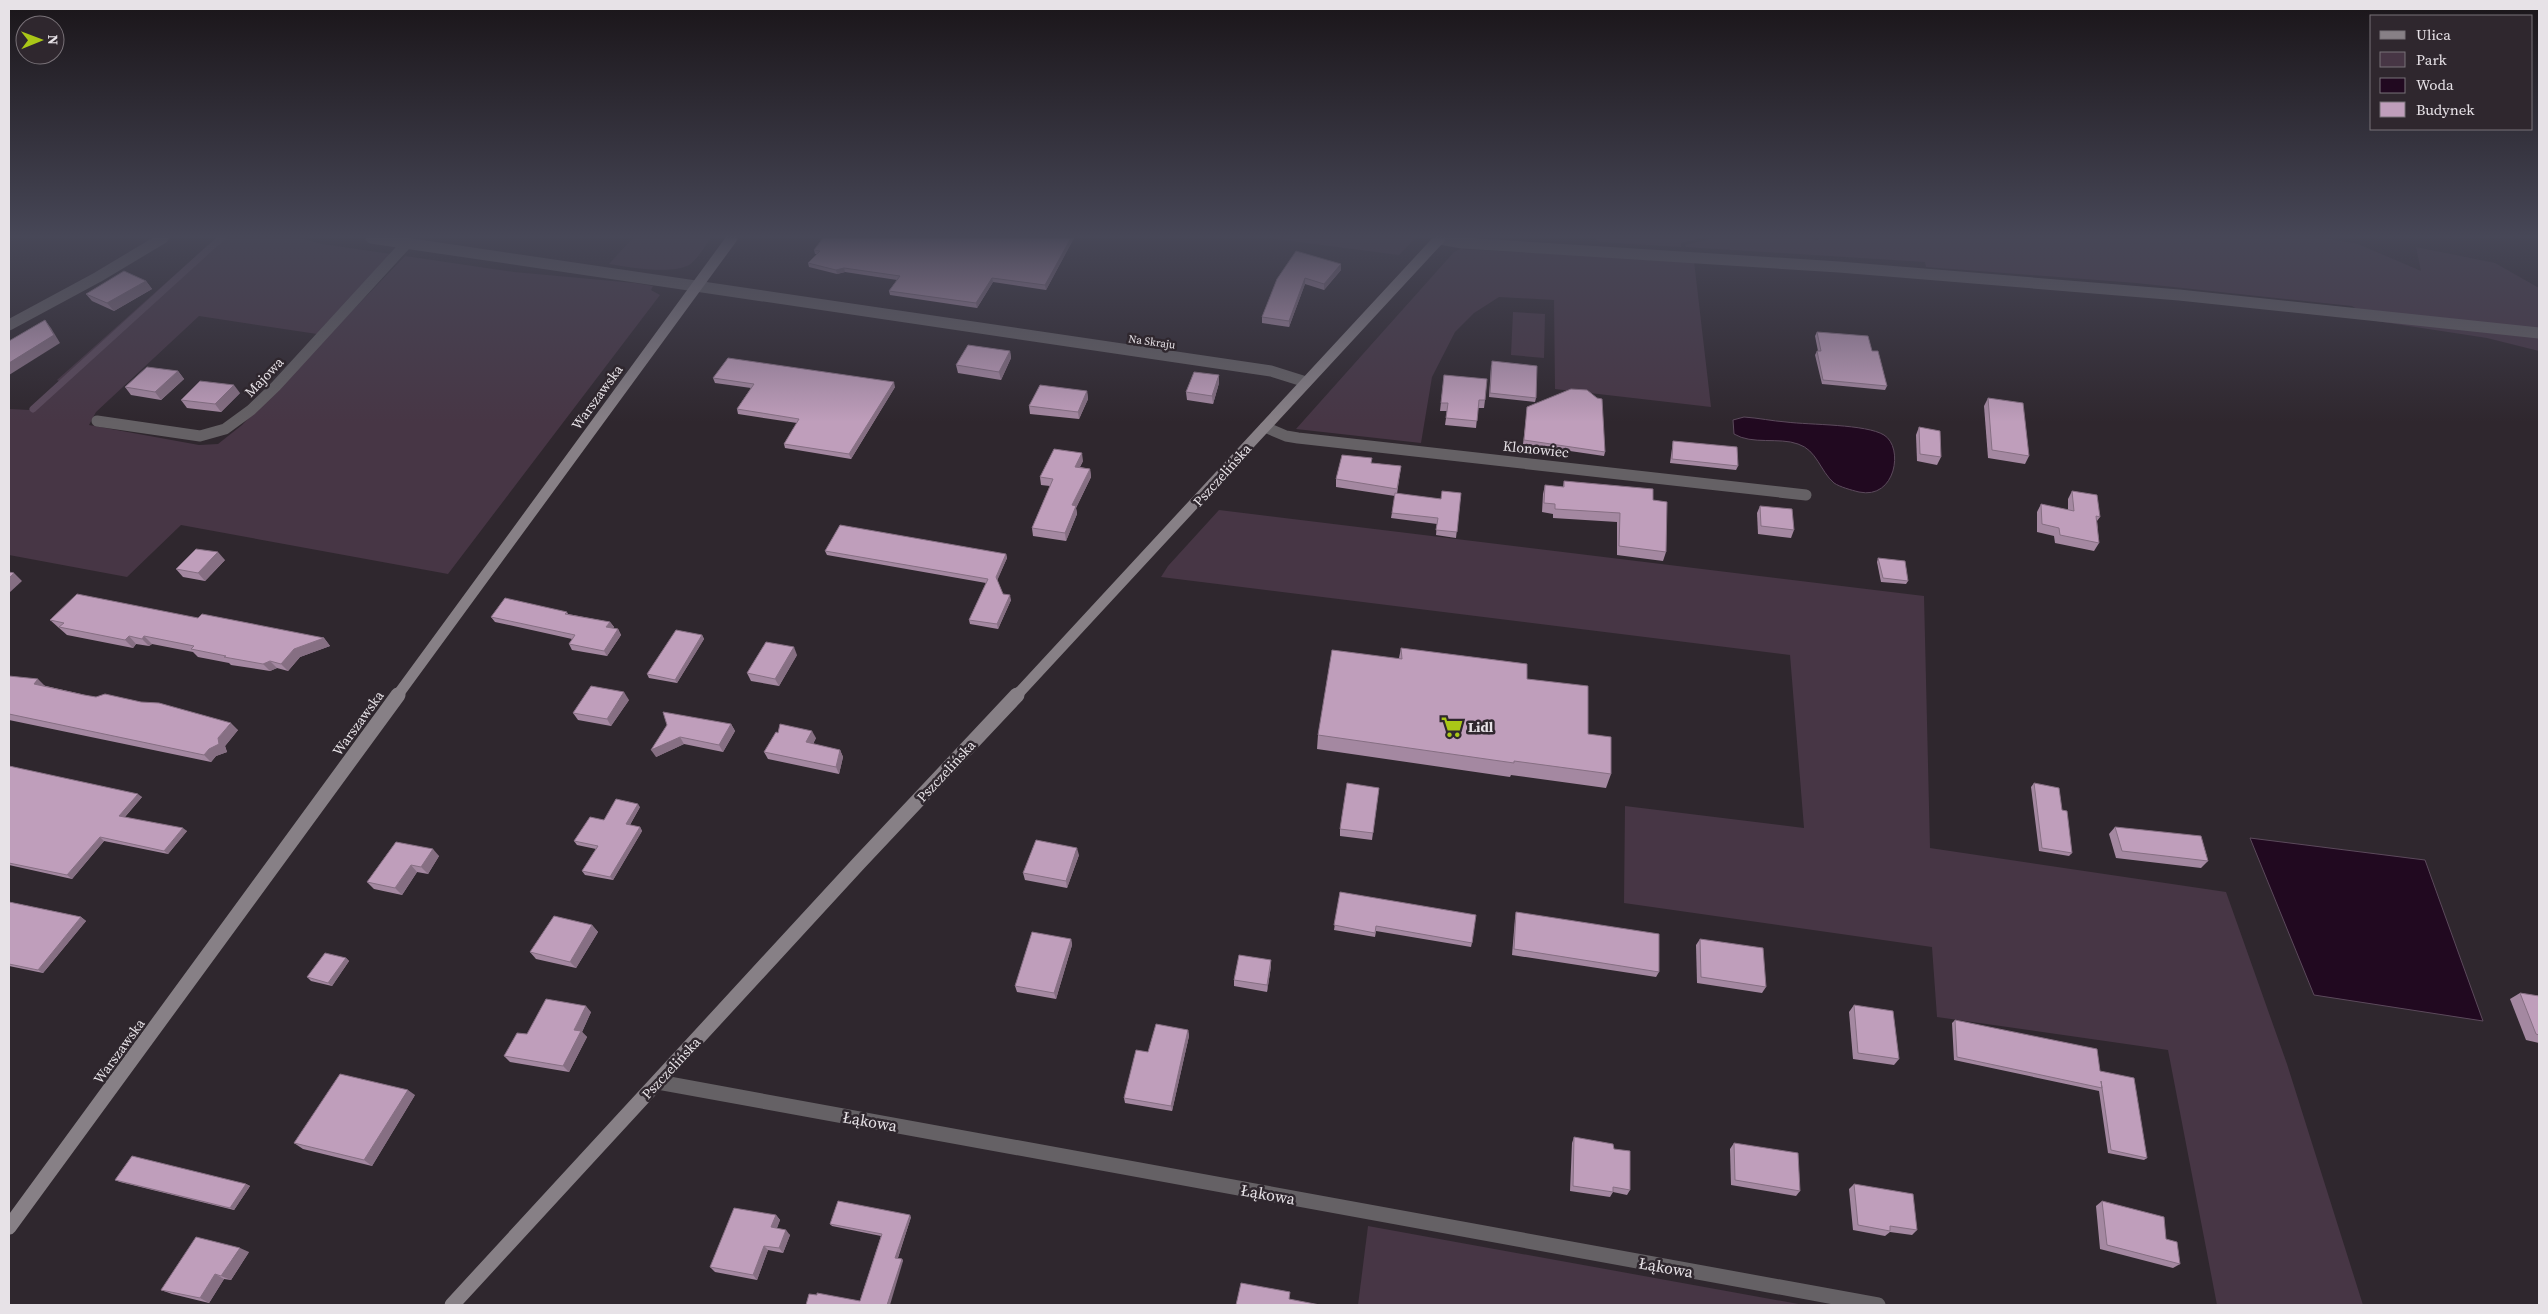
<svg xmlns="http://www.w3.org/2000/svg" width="2548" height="1314" font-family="'Source Serif 4',serif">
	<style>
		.green { fill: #473645 }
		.water { fill: #210920; stroke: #5c4a5c }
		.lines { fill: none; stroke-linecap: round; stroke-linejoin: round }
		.stream { stroke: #5c4a5c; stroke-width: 7 }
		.minor-far1 { stroke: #656165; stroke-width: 11 }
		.minor { stroke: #656165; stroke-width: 15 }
		.secondary-far1 { stroke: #878086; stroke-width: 11 }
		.secondary { stroke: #878086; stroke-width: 15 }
		.wall { fill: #a488a1 }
		.shaded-wall { fill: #866f83 }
		.building { fill: #bf9ebb; stroke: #866f83 }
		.labels { text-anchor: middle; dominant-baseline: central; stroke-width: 5; stroke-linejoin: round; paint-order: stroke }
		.far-street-label { font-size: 11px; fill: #e7e2e7; stroke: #2f272e }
		.street-label { font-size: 14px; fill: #e7e2e7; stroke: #2f272e }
		.poi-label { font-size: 14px; font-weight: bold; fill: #e7e2e7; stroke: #2f272e; text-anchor: start }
		.near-street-label { font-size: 16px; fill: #e7e2e7; stroke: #2f272e }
	</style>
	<rect width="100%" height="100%" fill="#2f272e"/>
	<g class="green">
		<polygon points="216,238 300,238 322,244 391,254 317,334 199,316 96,412 89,425 199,445 218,444 242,425 405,256 514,272 635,283 653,286 651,290 660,295 448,574 181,525 127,577 9,555 9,409 30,410 60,382 57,380"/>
		<path d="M633,238H711C705,246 697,260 689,265C670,275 629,267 609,264Z"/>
		<polygon points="1269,238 1415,238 1399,255"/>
		<polygon points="1594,238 1701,238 1681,243 1681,247 1600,242"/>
		<polygon points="1713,238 1808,238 1818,240 1819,238 2326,238 2358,244 2421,271 2416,247 2495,263 2539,288 2539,351 2487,338 2376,321 2352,306 2136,283 1926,267 1925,262 1686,247 1685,245"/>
		<polygon points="1460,249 1694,261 1711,407 1555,389 1554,300 1499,297 1474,313 1455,332 1432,377 1421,443 1296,429 1454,252"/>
		<polygon points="1513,312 1545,314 1544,358 1511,355"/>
		<polygon points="1219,510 1924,596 1930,848 2226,892 2287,1064 2363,1305 2217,1305 2168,1050 1937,1017 1932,947 1624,903 1625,806 1804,828 1790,655 1161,577 1168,566"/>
		<polygon points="1368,1226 1804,1305 1358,1305"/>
	</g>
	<g class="water">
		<path d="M1744,417C1759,418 1772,421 1786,422C1810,425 1866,424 1884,435C1904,447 1896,500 1859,492C1851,490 1840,487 1834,483C1820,471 1817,450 1798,444C1779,437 1752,445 1734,434L1733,420Z"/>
		<polygon points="2250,838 2425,860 2483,1021 2314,995"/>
	</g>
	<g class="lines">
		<polyline class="stream" points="33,409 221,238"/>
		<g class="minor-far1">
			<polyline points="371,238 1271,371 1306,382"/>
			<polyline points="1440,239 1462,243 1839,267 2179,295 2539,333"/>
			<polyline points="9,325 98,277 163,238"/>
			<polyline points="97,421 200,436 225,429 251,410 276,386 407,243"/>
			<polyline points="1265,427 1286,436 1298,438 1806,495"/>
		</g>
		<polyline class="minor" points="658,1082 1878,1305"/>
		<g class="secondary-far1">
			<polyline points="397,696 732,238"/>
			<polyline points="1016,696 1440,238"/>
		</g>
		<g class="secondary">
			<polyline points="9,1227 398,695"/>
			<polyline points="452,1305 859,863 1017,695"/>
		</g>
	</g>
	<g class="wall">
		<polygon points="823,238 1074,238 1046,290 993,282 977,308 890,295 889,291 897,280 845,272 837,274 809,267 808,263 817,254 815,254 814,250"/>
		<polygon points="1341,270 1324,290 1305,284 1289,327 1262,323 1262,317 1277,279"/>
		<polygon points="146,281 152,289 114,311 92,301 86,294"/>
		<polygon points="1817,332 1872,351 1887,386 1885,390 1822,384 1815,355 1817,351 1818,351 1815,336"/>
		<polygon points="1010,351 1011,358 1001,380 958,373 956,365"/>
		<polygon points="1491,365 1536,398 1535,402 1489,397"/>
		<polygon points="178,371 184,379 161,400 131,395 125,387"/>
		<polygon points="1444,375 1485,400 1484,408 1478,408 1476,428 1445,425 1447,411 1440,411"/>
		<polygon points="713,378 895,387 851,459 785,448 784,444 797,423 738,414 737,409 751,388 715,383"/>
		<polygon points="1219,383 1213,404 1187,400 1186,392"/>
		<polygon points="1087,391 1088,399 1079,419 1030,414 1029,406"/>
		<polygon points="240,393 221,412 187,408 181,400"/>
		<polygon points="1988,398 2029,456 2025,464 1988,458 1984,406"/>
		<polygon points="1527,411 1605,452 1604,456 1523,444"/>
		<polygon points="1919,427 1941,457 1937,465 1917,461 1916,435"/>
		<polygon points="1673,441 1738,466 1736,470 1670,463"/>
		<polygon points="1083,461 1080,467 1090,469 1091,477 1076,508 1077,514 1066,541 1033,536 1032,528 1050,486 1041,485 1040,477"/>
		<polygon points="1372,463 1401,466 1397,494 1441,499 1461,493 1456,538 1436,535 1437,524 1391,518 1395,496 1336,487 1336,479"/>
		<polygon points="1564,481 1653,500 1666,552 1663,561 1617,555 1617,522 1553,518 1553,514 1542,512 1543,494 1545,485 1563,487"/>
		<polygon points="2072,491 2100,517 2097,521 2099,543 2094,551 2055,543 2054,536 2037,532 2037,512 2041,504 2068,510 2068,499"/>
		<polygon points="1760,506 1794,530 1791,538 1758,534 1757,513"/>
		<polygon points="825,551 1006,554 1007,558 997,580 1003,594 1011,600 998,629 970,624 969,620 986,583 827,555"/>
		<polygon points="1878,558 1908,581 1906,584 1881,582 1877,562"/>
		<polygon points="225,560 205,581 183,577 176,569"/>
		<polygon points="567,612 568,614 610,622 614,627 613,628 618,629 621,635 607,656 572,650 569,644 572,639 495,622 491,617"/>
		<polygon points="198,618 324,638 330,646 300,657 288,671 277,668 270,671 231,665 229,663 198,657 193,652 152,644 149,646 136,644 133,648 67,635 50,620"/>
		<polygon points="702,635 704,639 677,683 649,678 647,674"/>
		<polygon points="1401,648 1527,679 1588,734 1611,774 1606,788 1511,775 1510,777 1317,749 1318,735 1399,658"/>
		<polygon points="797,655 779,686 751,681 747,673"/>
		<polygon points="9,676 46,686 238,730 225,746 227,752 216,756 211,762 9,720"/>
		<polygon points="629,700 611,726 578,720 573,713"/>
		<polygon points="731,724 735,731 723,752 684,744 656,757 667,725"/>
		<polygon points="816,738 813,744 840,750 843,757 839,774 768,759 764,752"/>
		<polygon points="9,766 142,797 125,817 187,831 168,854 104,841 72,879 9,865"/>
		<polygon points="2034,783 2062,810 2072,853 2069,856 2039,851 2031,787"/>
		<polygon points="1379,788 1372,840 1340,836 1340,829"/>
		<polygon points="640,807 630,825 640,827 642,831 613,880 585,875 582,871 596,849 577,845 574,841 604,820"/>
		<polygon points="2115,827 2208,861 2201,868 2116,858 2109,834"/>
		<polygon points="396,842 439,856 428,874 417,872 402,895 374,889 367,882"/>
		<polygon points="1079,855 1067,888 1025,880 1023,873"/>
		<polygon points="1340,892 1472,943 1471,947 1376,931 1375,937 1334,930"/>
		<polygon points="9,902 81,917 86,921 43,973 9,966"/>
		<polygon points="1516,912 1659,972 1656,977 1512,955 1515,918"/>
		<polygon points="592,925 598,932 576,968 536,959 530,952"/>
		<polygon points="1071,939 1072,945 1056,999 1017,992 1015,986"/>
		<polygon points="1700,939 1766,987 1762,993 1697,983 1696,945"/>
		<polygon points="346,958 349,961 332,986 311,981 307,977"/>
		<polygon points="1271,966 1267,992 1234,986 1234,980"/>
		<polygon points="2520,993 2539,996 2539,1043 2526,1040 2510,999"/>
		<polygon points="1854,1005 1899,1059 1894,1065 1853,1059 1849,1012"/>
		<polygon points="591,1012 582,1032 587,1037 569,1072 510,1062 504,1056 527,1034"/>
		<polygon points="1955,1020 2100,1071 2147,1158 2144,1160 2108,1153 2099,1091 1954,1060 1952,1023"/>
		<polygon points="1188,1030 1189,1036 1172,1111 1125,1103 1124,1098 1148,1052"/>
		<polygon points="415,1095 372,1166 303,1149 294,1143"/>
		<polygon points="1574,1137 1614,1149 1630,1190 1627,1195 1613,1192 1610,1197 1570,1191 1572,1143"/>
		<polygon points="1734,1143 1800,1191 1796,1196 1731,1185 1730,1149"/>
		<polygon points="115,1180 246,1184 250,1186 234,1210 120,1182"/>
		<polygon points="1854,1184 1917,1230 1912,1235 1890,1232 1885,1236 1853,1230 1849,1189"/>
		<polygon points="2102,1201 2166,1239 2180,1264 2173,1268 2100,1249 2096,1206"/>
		<polygon points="776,1215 780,1220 777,1228 790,1235 783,1253 768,1250 757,1280 715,1272 710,1267"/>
		<polygon points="911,1217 898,1258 902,1259 903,1261 860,1301 881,1236 832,1226 830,1224"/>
		<polygon points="249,1252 231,1280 224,1279 209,1303 172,1294 161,1290"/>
	</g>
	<g class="shaded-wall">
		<polygon points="1071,238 1074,238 1046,290 1045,285"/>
		<polygon points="1341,264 1341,270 1324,290 1324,284"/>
		<polygon points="844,268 845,272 837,274 836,270"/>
		<polygon points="992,278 993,282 977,308 976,303"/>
		<polygon points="1305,278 1305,284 1289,327 1289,321"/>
		<polygon points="146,281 152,289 114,311 107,303"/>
		<polygon points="45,320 51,328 60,343 9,375 9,363"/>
		<polygon points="1010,351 1011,358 1001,380 999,372"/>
		<polygon points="178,371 184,379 161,400 155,392"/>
		<polygon points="1219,375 1219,383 1213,404 1212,396"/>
		<polygon points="894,382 895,387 851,459 849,454"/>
		<polygon points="234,385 240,393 221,412 215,404"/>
		<polygon points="1087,391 1088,399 1079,419 1078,412"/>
		<polygon points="1082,453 1083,461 1076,474 1075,467"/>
		<polygon points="1090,469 1091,477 1076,508 1077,514 1066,541 1065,533 1072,505"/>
		<polygon points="218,552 225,560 205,581 198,573"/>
		<polygon points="1006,554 1007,558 997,581 996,577"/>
		<polygon points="14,573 22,581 9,593 9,578"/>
		<polygon points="1010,595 1011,600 998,629 997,624"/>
		<polygon points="610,622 614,627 609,633 606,627"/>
		<polygon points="618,629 621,635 607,656 604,651"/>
		<polygon points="702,635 704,639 677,683 675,680"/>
		<polygon points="129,636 136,644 133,648 125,640"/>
		<polygon points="144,636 152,644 149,646 142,639"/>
		<polygon points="324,638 330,646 300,657 288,671 281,664 294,649"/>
		<polygon points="794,647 797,655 779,686 775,679"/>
		<polygon points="270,661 277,668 270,671 263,664"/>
		<polygon points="38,679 46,687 34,684"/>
		<polygon points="624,692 629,700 611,726 607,719"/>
		<polygon points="231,723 238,730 225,746 227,752 216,756 211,762 204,755"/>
		<polygon points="731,724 735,731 723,752 719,745"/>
		<polygon points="812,731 816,738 810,749 806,742"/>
		<polygon points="680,737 684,744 656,757 651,750"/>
		<polygon points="840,750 843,757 839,774 836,767"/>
		<polygon points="138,794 142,797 123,819 119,816"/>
		<polygon points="638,804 640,807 628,828 626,824"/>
		<polygon points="640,827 642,831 613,880 610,877"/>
		<polygon points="183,828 187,831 168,854 164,851"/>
		<polygon points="100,837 104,841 72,879 67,875"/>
		<polygon points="1077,848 1079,855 1067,888 1066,881"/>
		<polygon points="433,849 439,856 428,874 421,867"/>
		<polygon points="411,865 417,872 402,895 395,888"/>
		<polygon points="81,917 86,921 43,973 38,970"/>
		<polygon points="592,925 598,932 576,968 570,962"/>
		<polygon points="1071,939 1072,945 1056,999 1054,993"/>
		<polygon points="346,958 349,961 332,986 328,983"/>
		<polygon points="1271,960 1271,966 1267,992 1267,985"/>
		<polygon points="586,1006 591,1012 582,1032 587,1037 569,1072 563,1066 574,1030"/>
		<polygon points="1188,1030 1189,1036 1172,1111 1171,1106"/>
		<polygon points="408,1090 415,1095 372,1166 364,1160"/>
		<polygon points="246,1184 250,1186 234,1210 230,1208"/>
		<polygon points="776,1215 780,1220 775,1232 771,1227"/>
		<polygon points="910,1215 911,1217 897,1260 895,1258"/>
		<polygon points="786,1230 790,1235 783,1253 779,1248"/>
		<polygon points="764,1246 768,1250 757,1280 753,1275"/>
		<polygon points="240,1248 249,1252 231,1280 221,1276"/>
		<polygon points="902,1259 903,1261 890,1305 887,1305"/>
		<polygon points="215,1274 224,1279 209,1303 200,1298"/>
	</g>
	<g class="building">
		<polygon points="823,238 1071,238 1045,285 992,278 976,303 889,291 900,276 844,268 836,270 808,263 820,251 814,250"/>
		<polygon points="1296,251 1341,264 1324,284 1305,278 1289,321 1262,317 1277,279"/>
		<polygon points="124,271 146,281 107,303 86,294"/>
		<polygon points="45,320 54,335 9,363 9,341"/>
		<polygon points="1817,332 1868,336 1872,351 1878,351 1887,386 1823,380 1817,351 1821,351"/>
		<polygon points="968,345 1010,351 999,372 956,365"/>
		<polygon points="728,358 894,382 849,454 784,444 799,419 737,409 754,384 713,378"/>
		<polygon points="1492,361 1537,366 1536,398 1490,393"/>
		<polygon points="147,367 178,371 155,392 125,387"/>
		<polygon points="1194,372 1219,375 1212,396 1186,392"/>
		<polygon points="1444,375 1487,379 1485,400 1479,400 1477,421 1446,418 1448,403 1441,403"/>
		<polygon points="200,381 234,385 215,404 181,400"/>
		<polygon points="1040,385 1087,391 1078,412 1029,406"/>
		<polygon points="1571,389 1587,390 1597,398 1602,399 1605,452 1524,440 1527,407"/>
		<polygon points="1988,398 2023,403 2029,456 1992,450"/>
		<polygon points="1919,427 1940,431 1941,457 1920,454"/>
		<polygon points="1673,441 1737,447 1738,466 1672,459"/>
		<polygon points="1054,449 1082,453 1075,467 1090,469 1072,505 1076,506 1065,533 1032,528 1053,479 1040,477"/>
		<polygon points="1342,455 1372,458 1371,463 1401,466 1397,489 1336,479"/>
		<polygon points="1564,481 1653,489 1653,500 1667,502 1666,552 1619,546 1620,513 1555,509 1555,504 1544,503 1545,485 1564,487"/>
		<polygon points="1442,491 1461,493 1457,532 1436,530 1438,518 1392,513 1395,493 1441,499"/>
		<polygon points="2072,491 2097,495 2100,517 2096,516 2099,543 2060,535 2059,528 2042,524 2041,504 2074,511"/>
		<polygon points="1760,506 1792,509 1794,530 1761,526"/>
		<polygon points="840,525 1006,554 996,577 1003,594 1010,595 997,624 969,620 988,579 825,551"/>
		<polygon points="196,549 218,552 198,573 176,569"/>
		<polygon points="1878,558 1905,561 1908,581 1883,578"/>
		<polygon points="9,572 14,573 9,578"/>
		<polygon points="77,594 198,618 202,614 324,638 294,649 281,664 270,661 263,664 224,657 226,656 191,649 194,646 144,636 142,639 129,636 125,640 59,627 64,623 50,620"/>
		<polygon points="505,598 567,612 565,614 610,622 606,627 618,629 604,651 569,644 575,635 491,617"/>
		<polygon points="676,630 702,635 675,680 647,674"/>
		<polygon points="766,642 794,647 775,679 747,673"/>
		<polygon points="1401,648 1527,664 1527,679 1588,686 1588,734 1611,737 1611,774 1514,761 1514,763 1318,735 1332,650 1402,659"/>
		<polygon points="9,676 38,679 34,684 84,695 96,697 105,694 141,702 159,703 231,723 218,738 219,744 209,749 204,755 9,714"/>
		<polygon points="591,686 624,692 607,719 573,713"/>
		<polygon points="663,712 731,724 719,745 680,737 651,750 667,725"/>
		<polygon points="780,724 812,731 806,742 840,750 836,767 764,752 776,732 778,733"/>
		<polygon points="9,766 138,794 119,816 183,828 164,851 100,837 67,875 9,863"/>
		<polygon points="1347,783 1379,788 1373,833 1340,829"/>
		<polygon points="2034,783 2059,788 2062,810 2067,811 2072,853 2042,848"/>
		<polygon points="616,799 638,804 626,824 640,827 610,877 582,871 598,846 574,841 590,817 604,820"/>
		<polygon points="2115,827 2201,836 2208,861 2122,851"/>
		<polygon points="1036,840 1077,848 1066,881 1023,873"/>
		<polygon points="396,842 433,849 421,867 411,865 395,888 367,882"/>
		<polygon points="1340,892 1476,915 1472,943 1376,926 1375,933 1334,925"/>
		<polygon points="9,902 81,917 38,970 9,964"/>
		<polygon points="1516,912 1659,934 1659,972 1514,949"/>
		<polygon points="554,916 592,925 570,962 530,952"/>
		<polygon points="1032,932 1071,939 1054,993 1015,986"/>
		<polygon points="1700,939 1763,948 1766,987 1701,977"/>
		<polygon points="325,953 346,958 328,983 307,977"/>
		<polygon points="1239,955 1271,960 1267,985 1234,980"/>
		<polygon points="2520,993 2539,996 2539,1035 2536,1034"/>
		<polygon points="546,999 586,1006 574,1030 581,1031 563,1066 504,1056 517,1033 527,1034"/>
		<polygon points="1854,1005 1893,1011 1899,1059 1858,1053"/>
		<polygon points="1955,1020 2097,1049 2100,1071 2134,1078 2147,1158 2111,1150 2101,1081 2102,1088 1957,1057"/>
		<polygon points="1156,1024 1188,1030 1171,1106 1124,1098 1136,1050 1148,1052"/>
		<polygon points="340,1074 408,1090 364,1160 294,1143"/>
		<polygon points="1574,1137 1613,1144 1614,1149 1630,1151 1630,1190 1613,1187 1613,1192 1573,1186"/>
		<polygon points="1734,1143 1798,1153 1800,1191 1735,1180"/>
		<polygon points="132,1156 246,1184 230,1208 115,1180"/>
		<polygon points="1854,1184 1913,1194 1917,1230 1890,1226 1890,1231 1858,1225"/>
		<polygon points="838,1201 910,1215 895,1258 902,1259 887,1305 806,1305 809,1294 817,1295 817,1293 860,1301 882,1234 830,1224"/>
		<polygon points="2102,1201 2164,1217 2166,1239 2177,1242 2180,1264 2107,1245"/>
		<polygon points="734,1208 776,1215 771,1227 786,1230 779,1248 764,1246 753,1275 710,1267"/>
		<polygon points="196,1237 240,1248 221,1276 215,1274 200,1298 161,1290"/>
		<polygon points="1241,1283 1290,1292 1289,1299 1320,1305 1236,1305"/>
	</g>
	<linearGradient id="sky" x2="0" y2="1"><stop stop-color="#1a1519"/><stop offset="0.56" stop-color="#474757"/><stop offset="1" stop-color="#474757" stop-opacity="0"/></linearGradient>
	<rect width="2548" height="422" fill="url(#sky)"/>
	<defs>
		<g id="supermarket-bare" transform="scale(1.725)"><path d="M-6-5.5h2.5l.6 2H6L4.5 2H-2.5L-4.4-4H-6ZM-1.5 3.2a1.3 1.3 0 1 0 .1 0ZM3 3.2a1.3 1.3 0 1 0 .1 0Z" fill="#aac717" stroke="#2f272e" stroke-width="2.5" paint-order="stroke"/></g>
	</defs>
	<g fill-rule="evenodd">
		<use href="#supermarket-bare" x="1452" y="727"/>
	</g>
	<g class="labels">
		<g class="far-street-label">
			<text transform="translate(1152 342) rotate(8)">Na Skraju</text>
		</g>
		<g class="street-label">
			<text transform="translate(264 377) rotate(-46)">Majowa</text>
			<text transform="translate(597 397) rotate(-54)">Warszawska</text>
			<text transform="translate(1536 449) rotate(6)">Klonowiec</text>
			<text transform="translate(1222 475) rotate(-48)">Pszczelińska</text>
			<text transform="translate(358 723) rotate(-54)">Warszawska</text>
			<text transform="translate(946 771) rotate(-47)">Pszczelińska</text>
			<text transform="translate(119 1051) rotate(-54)">Warszawska</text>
			<text transform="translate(671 1068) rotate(-47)">Pszczelińska</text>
		</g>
		<g class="poi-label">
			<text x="1468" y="727">Lidl</text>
		</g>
		<g class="near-street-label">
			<text transform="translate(870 1121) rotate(10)">Łąkowa</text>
			<text transform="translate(1268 1194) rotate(10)">Łąkowa</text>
			<text transform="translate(1666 1267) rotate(10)">Łąkowa</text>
		</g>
	</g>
	<rect width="2548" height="1314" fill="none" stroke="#e7e2e7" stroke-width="20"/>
	<rect x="2370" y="15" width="162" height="115" fill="#2f272e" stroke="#797278"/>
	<rect x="2380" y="31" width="25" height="8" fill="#878086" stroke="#797278"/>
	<text x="2416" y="40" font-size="15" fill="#e7e2e7">Ulica</text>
	<rect x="2380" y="52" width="25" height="15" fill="#473645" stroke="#797278"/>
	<text x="2416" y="65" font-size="15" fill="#e7e2e7">Park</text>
	<rect x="2380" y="78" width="25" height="15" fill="#210920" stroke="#797278"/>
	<text x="2416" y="90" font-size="15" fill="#e7e2e7">Woda</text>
	<rect x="2380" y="102" width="25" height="15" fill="#bf9ebb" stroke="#797278"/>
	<text x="2416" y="115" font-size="15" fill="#e7e2e7">Budynek</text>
	<g transform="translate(40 40) rotate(89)"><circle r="24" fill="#2f272e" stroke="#797278"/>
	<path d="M0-4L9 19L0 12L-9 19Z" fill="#aac717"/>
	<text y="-8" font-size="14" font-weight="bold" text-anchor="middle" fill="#e7e2e7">N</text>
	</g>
</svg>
